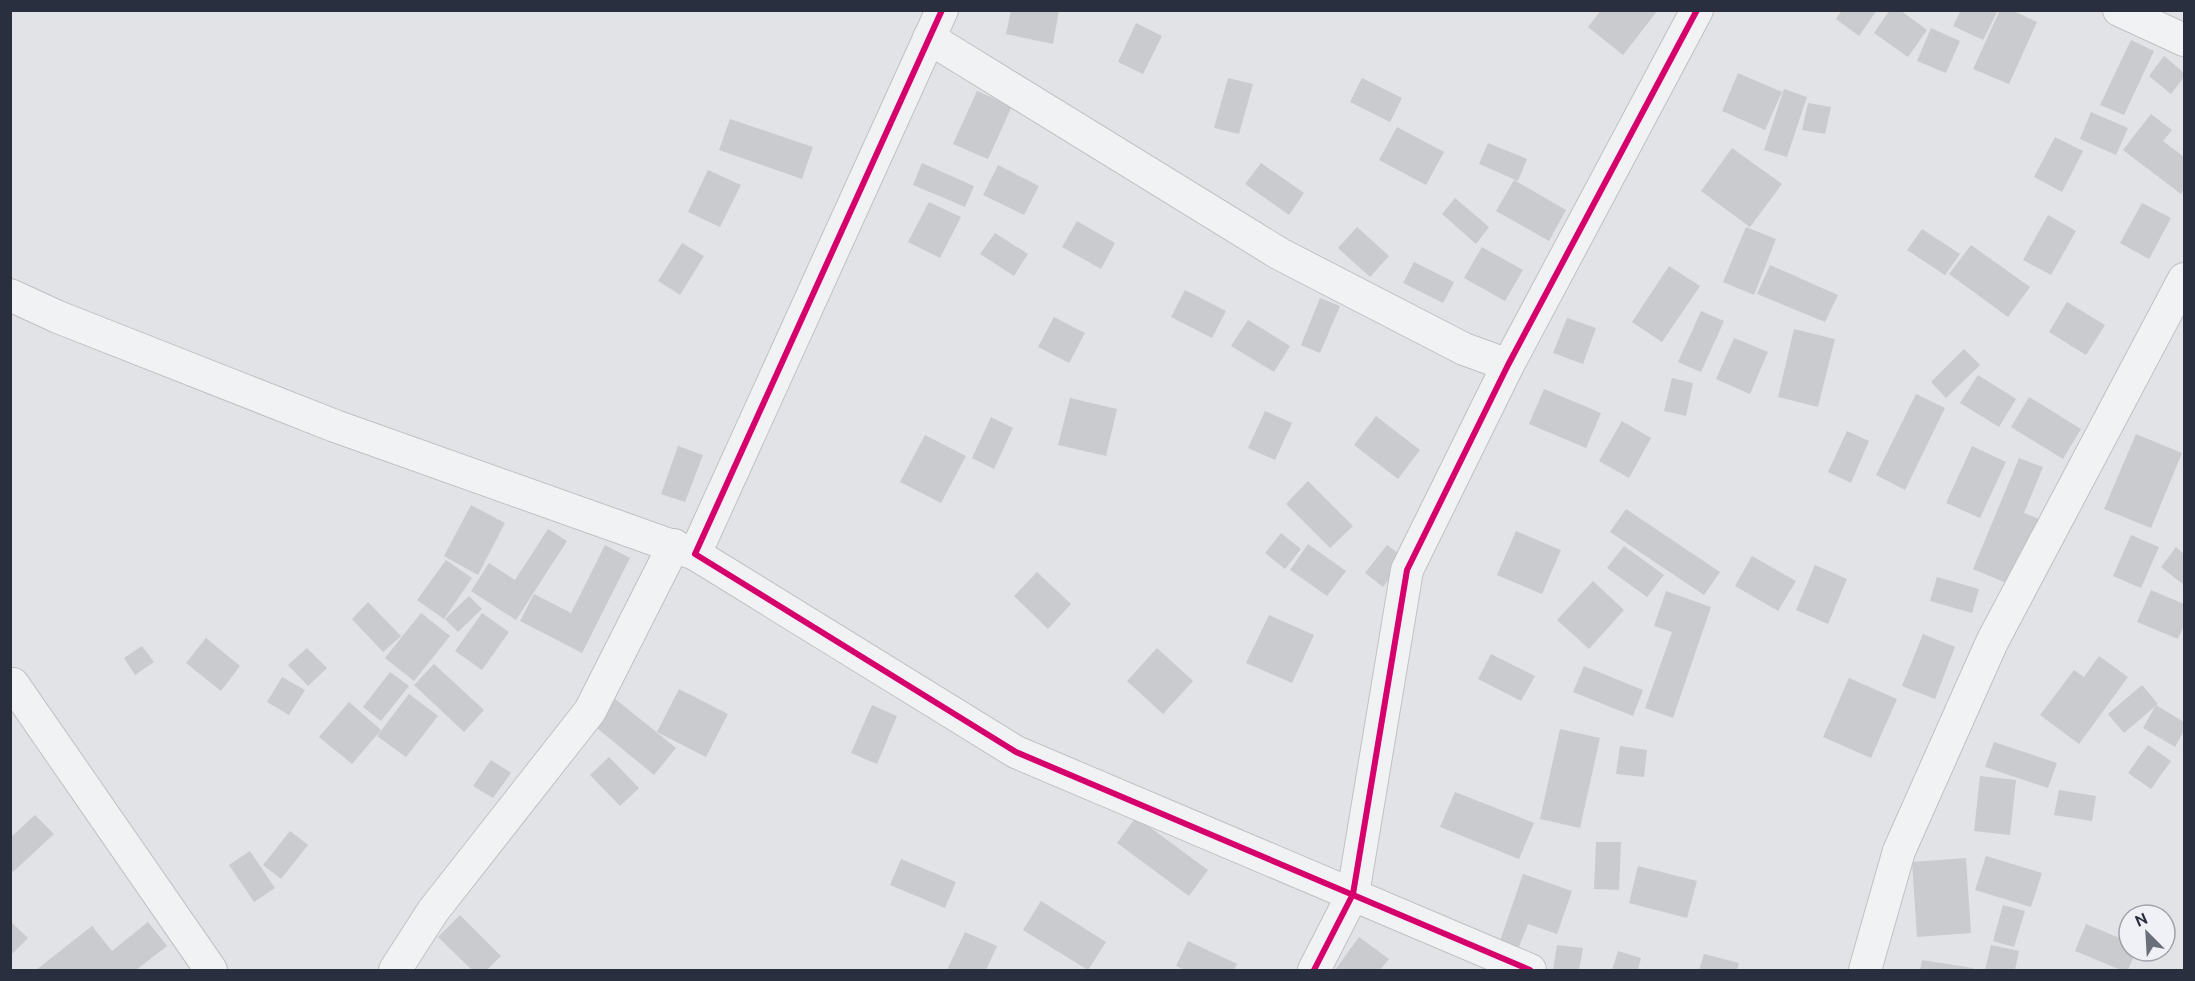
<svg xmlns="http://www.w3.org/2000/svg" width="2195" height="981" font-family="Ubuntu,sans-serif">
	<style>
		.building { fill: #cacbce }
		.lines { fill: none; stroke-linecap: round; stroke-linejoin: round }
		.minor-casing { stroke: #c0c1c4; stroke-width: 34 }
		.minor { stroke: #f1f2f4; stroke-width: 32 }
		.cycleway-casing { stroke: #eff1f6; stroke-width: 10 }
		.cycleway { stroke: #d6006c; stroke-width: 6 }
	</style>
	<rect width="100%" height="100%" fill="#e2e3e6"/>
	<g class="building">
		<polygon points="1011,10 1059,10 1053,44 1006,34"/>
		<polygon points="1601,10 1658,10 1623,55 1588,27"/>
		<polygon points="1842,10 1877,10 1859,36 1836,19"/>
		<polygon points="1890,10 1900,10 1927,30 1908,57 1874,33"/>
		<polygon points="1961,10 1998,10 1983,40 1953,26"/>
		<polygon points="2000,10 2011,10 2037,22 2009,84 1973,69"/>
		<polygon points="1136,23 1162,36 1143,74 1118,62"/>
		<polygon points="1931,28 1960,41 1946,73 1917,61"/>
		<polygon points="2131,40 2154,51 2124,115 2100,105"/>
		<polygon points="2164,56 2184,73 2184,77 2171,94 2149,76"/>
		<polygon points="1738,73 1782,92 1765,130 1722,111"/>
		<polygon points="1228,78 1253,84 1239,134 1214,128"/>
		<polygon points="1362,78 1402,98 1390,122 1350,102"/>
		<polygon points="1784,89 1807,97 1787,157 1764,150"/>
		<polygon points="977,91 1012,106 988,159 953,144"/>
		<polygon points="1808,103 1831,107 1825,134 1802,130"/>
		<polygon points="2091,112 2128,128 2116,155 2080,139"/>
		<polygon points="2151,114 2172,130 2163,141 2184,157 2184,189 2181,194 2123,150"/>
		<polygon points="730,119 813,147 802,179 719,150"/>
		<polygon points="1397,127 1444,152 1426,185 1379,160"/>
		<polygon points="2055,137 2083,151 2062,192 2034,177"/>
		<polygon points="1488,143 1527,159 1518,181 1479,164"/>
		<polygon points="1732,148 1782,184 1750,227 1701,191"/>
		<polygon points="922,163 974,186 965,207 913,185"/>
		<polygon points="1261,163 1304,193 1289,215 1245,184"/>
		<polygon points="998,165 1039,186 1024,215 983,195"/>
		<polygon points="708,170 741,185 720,227 688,212"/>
		<polygon points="1514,180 1566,210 1549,241 1496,211"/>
		<polygon points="1455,198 1489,227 1476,244 1442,214"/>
		<polygon points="929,202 961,217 940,258 908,242"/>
		<polygon points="2142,203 2171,218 2149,259 2120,243"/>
		<polygon points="2048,215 2076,231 2051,275 2023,260"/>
		<polygon points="1077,221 1115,243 1101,269 1062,247"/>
		<polygon points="1357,227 1389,256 1370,277 1338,248"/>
		<polygon points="1746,227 1776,239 1754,295 1723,282"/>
		<polygon points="1922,229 1960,254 1945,275 1907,250"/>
		<polygon points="995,233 1028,254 1014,276 980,254"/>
		<polygon points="682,243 704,256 680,295 658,281"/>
		<polygon points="1971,245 2030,287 2008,317 1949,274"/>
		<polygon points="1482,247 1523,270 1505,301 1464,278"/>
		<polygon points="1414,262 1454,282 1443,303 1403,283"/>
		<polygon points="1770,265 1838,295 1825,322 1757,294"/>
		<polygon points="1669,266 1700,286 1662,342 1632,322"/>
		<polygon points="1185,290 1226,311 1212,338 1171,317"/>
		<polygon points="1320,298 1340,306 1320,353 1301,345"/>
		<polygon points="2067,302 2105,325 2086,355 2049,332"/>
		<polygon points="1701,311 1724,321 1701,372 1678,362"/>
		<polygon points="1054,317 1085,333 1069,363 1038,347"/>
		<polygon points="1567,318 1596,328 1583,364 1553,353"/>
		<polygon points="1248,320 1290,346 1274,372 1231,346"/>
		<polygon points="1794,329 1835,339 1818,407 1778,397"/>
		<polygon points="1734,338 1768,352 1750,394 1716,379"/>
		<polygon points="1964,349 1980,365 1946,398 1931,382"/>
		<polygon points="1978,375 2016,399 1999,427 1960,403"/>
		<polygon points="1672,378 1693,383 1686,416 1664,411"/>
		<polygon points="1544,389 1601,413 1586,448 1529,424"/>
		<polygon points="1916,394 1945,408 1905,490 1876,475"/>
		<polygon points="2029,397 2081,429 2063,459 2011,427"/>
		<polygon points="1070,398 1117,409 1106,456 1058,445"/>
		<polygon points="1265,411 1292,423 1275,460 1248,448"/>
		<polygon points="1376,416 1420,450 1398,479 1354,445"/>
		<polygon points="991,417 1013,428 994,469 972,458"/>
		<polygon points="1622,421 1651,438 1629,478 1599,461"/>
		<polygon points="1847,431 1869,441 1851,483 1828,472"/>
		<polygon points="2136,434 2182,453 2151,528 2104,509"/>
		<polygon points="925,435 966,456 941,503 900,482"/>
		<polygon points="678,446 703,455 685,502 661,494"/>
		<polygon points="1972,446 2006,462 1980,518 1946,503"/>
		<polygon points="2019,458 2043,467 2024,513 2039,519 2011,585 1973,569"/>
		<polygon points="1308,481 1353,526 1330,548 1286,504"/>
		<polygon points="471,505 505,523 478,575 444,556"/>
		<polygon points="1626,509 1720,572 1704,595 1610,532"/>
		<polygon points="548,529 567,541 516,620 471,591 489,563 515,580"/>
		<polygon points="1516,531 1561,550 1542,594 1497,575"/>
		<polygon points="1281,533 1301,549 1285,569 1265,553"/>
		<polygon points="2131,535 2159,547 2141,588 2113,576"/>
		<polygon points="1308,544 1346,571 1327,596 1290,570"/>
		<polygon points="605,545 630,558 582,653 520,621 534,594 571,613"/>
		<polygon points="1387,545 1405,558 1383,587 1365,573"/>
		<polygon points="1624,546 1664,575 1647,597 1607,568"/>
		<polygon points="2176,547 2184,554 2184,585 2161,567"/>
		<polygon points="1752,556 1796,581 1778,611 1735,586"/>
		<polygon points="446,560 472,578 444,619 417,600"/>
		<polygon points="1815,565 1847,579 1828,624 1796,610"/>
		<polygon points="1037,572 1071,604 1048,629 1014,596"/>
		<polygon points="1937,577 1979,589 1972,613 1930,601"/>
		<polygon points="1593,581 1624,610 1589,649 1557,620"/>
		<polygon points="2151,590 2184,604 2184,625 2178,639 2137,622"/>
		<polygon points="1666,591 1711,607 1673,718 1645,708 1672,632 1654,626"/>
		<polygon points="469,596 482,609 458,632 445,619"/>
		<polygon points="368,602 401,636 383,652 352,619"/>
		<polygon points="421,613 450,636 414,681 385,658"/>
		<polygon points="482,613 509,632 482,670 455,651"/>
		<polygon points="1269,615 1314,635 1292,683 1246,663"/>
		<polygon points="1923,634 1955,647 1935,699 1902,686"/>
		<polygon points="206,638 240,666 221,691 186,663"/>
		<polygon points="142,646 154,662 135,675 124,658"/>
		<polygon points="307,648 327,668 308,686 288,665"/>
		<polygon points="1157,648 1193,681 1163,714 1127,681"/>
		<polygon points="1491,654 1535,676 1521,701 1478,679"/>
		<polygon points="2099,656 2128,677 2079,744 2040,715 2074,670 2084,677"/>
		<polygon points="434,664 484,710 464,732 414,685"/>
		<polygon points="1584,666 1643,690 1633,716 1573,692"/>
		<polygon points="390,672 409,686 381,721 363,707"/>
		<polygon points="282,677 305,690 289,715 267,702"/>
		<polygon points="1849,678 1897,699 1871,758 1823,737"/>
		<polygon points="2142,685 2158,704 2124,733 2108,714"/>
		<polygon points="679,689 728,714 706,757 657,732"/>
		<polygon points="409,694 438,716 406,757 377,736"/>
		<polygon points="614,698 676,748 654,775 592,724"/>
		<polygon points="349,702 381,730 352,764 319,737"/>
		<polygon points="872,705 897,716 877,764 851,753"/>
		<polygon points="2156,705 2184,722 2184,731 2175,747 2143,728"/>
		<polygon points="1560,729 1600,738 1580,828 1540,819"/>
		<polygon points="1994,742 2057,763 2048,788 1985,767"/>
		<polygon points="2148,745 2171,761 2151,789 2128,773"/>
		<polygon points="1620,746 1647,750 1644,777 1616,774"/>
		<polygon points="609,757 639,788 620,806 590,775"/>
		<polygon points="491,760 511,773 493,798 473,786"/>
		<polygon points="1980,776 2016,780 2010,835 1974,831"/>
		<polygon points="2059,790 2096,796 2092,821 2054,815"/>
		<polygon points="1455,792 1534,823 1519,859 1440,827"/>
		<polygon points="35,815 54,834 13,872 10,869 10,838"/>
		<polygon points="1136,817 1208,870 1189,896 1117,843"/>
		<polygon points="290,831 308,845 281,879 263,865"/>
		<polygon points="1596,842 1621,842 1619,890 1594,889"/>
		<polygon points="250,851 275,888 254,902 229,865"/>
		<polygon points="1986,856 2042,873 2031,907 1975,890"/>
		<polygon points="1966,858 1971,933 1917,937 1912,862"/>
		<polygon points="901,859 956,882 945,908 890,885"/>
		<polygon points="1638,866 1697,881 1687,918 1629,903"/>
		<polygon points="1523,874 1572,891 1557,934 1528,924 1519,947 1500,941"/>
		<polygon points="1041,901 1106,942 1088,970 1023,930"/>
		<polygon points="2003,905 2025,911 2014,947 1993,941"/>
		<polygon points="460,915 501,956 487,970 472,970 438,937"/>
		<polygon points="10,921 28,938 10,956"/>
		<polygon points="148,922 167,946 136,970 36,970 92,926 112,951"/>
		<polygon points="2086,924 2129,942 2129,951 2136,951 2128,970 2121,970 2075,951"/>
		<polygon points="965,932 997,946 986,970 947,970"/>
		<polygon points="1359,937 1389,959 1380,970 1335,970"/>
		<polygon points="1188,941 1237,964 1234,970 1185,970 1176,966"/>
		<polygon points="1557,945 1583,948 1579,970 1553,970"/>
		<polygon points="1991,945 2019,951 2015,970 1985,970"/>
		<polygon points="1618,951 1641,958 1638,970 1612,970"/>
		<polygon points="1704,954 1739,963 1737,970 1699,970"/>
		<polygon points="1922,960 1973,968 1973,970 1920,970"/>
	</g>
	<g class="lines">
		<g class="minor-casing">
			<g id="minor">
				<polyline points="942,10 695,554 1016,752 1530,970"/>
				<polyline points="2119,10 2184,40"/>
				<polyline points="929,38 1280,254 1464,349 1508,365"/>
				<polyline points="10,295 58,317 335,426 695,554"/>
				<polyline points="13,684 211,970"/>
				<polyline points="395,970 433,911 590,711 674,545"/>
				<polyline points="1314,970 1353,894 1407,570 1508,365 1697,10"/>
				<polyline points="1865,970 1899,851 1992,642 2184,279"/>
			</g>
		</g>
		<use href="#minor" class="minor"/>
		<g class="cycleway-casing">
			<g id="cycleway">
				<polyline points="942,10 695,554 1016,752 1530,970"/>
				<polyline points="1314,970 1353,894 1407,570 1508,365 1697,10"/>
			</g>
		</g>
		<use href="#cycleway" class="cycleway"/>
	</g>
	<rect width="2195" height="981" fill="none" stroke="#292f3f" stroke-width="24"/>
	<g transform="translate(2147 933) rotate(336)"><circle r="28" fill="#eff1f6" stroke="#a0a3ad" stroke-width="1.5"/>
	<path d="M0-4.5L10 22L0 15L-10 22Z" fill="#6a6e79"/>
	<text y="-9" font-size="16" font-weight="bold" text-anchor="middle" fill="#292f3f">N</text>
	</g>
</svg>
